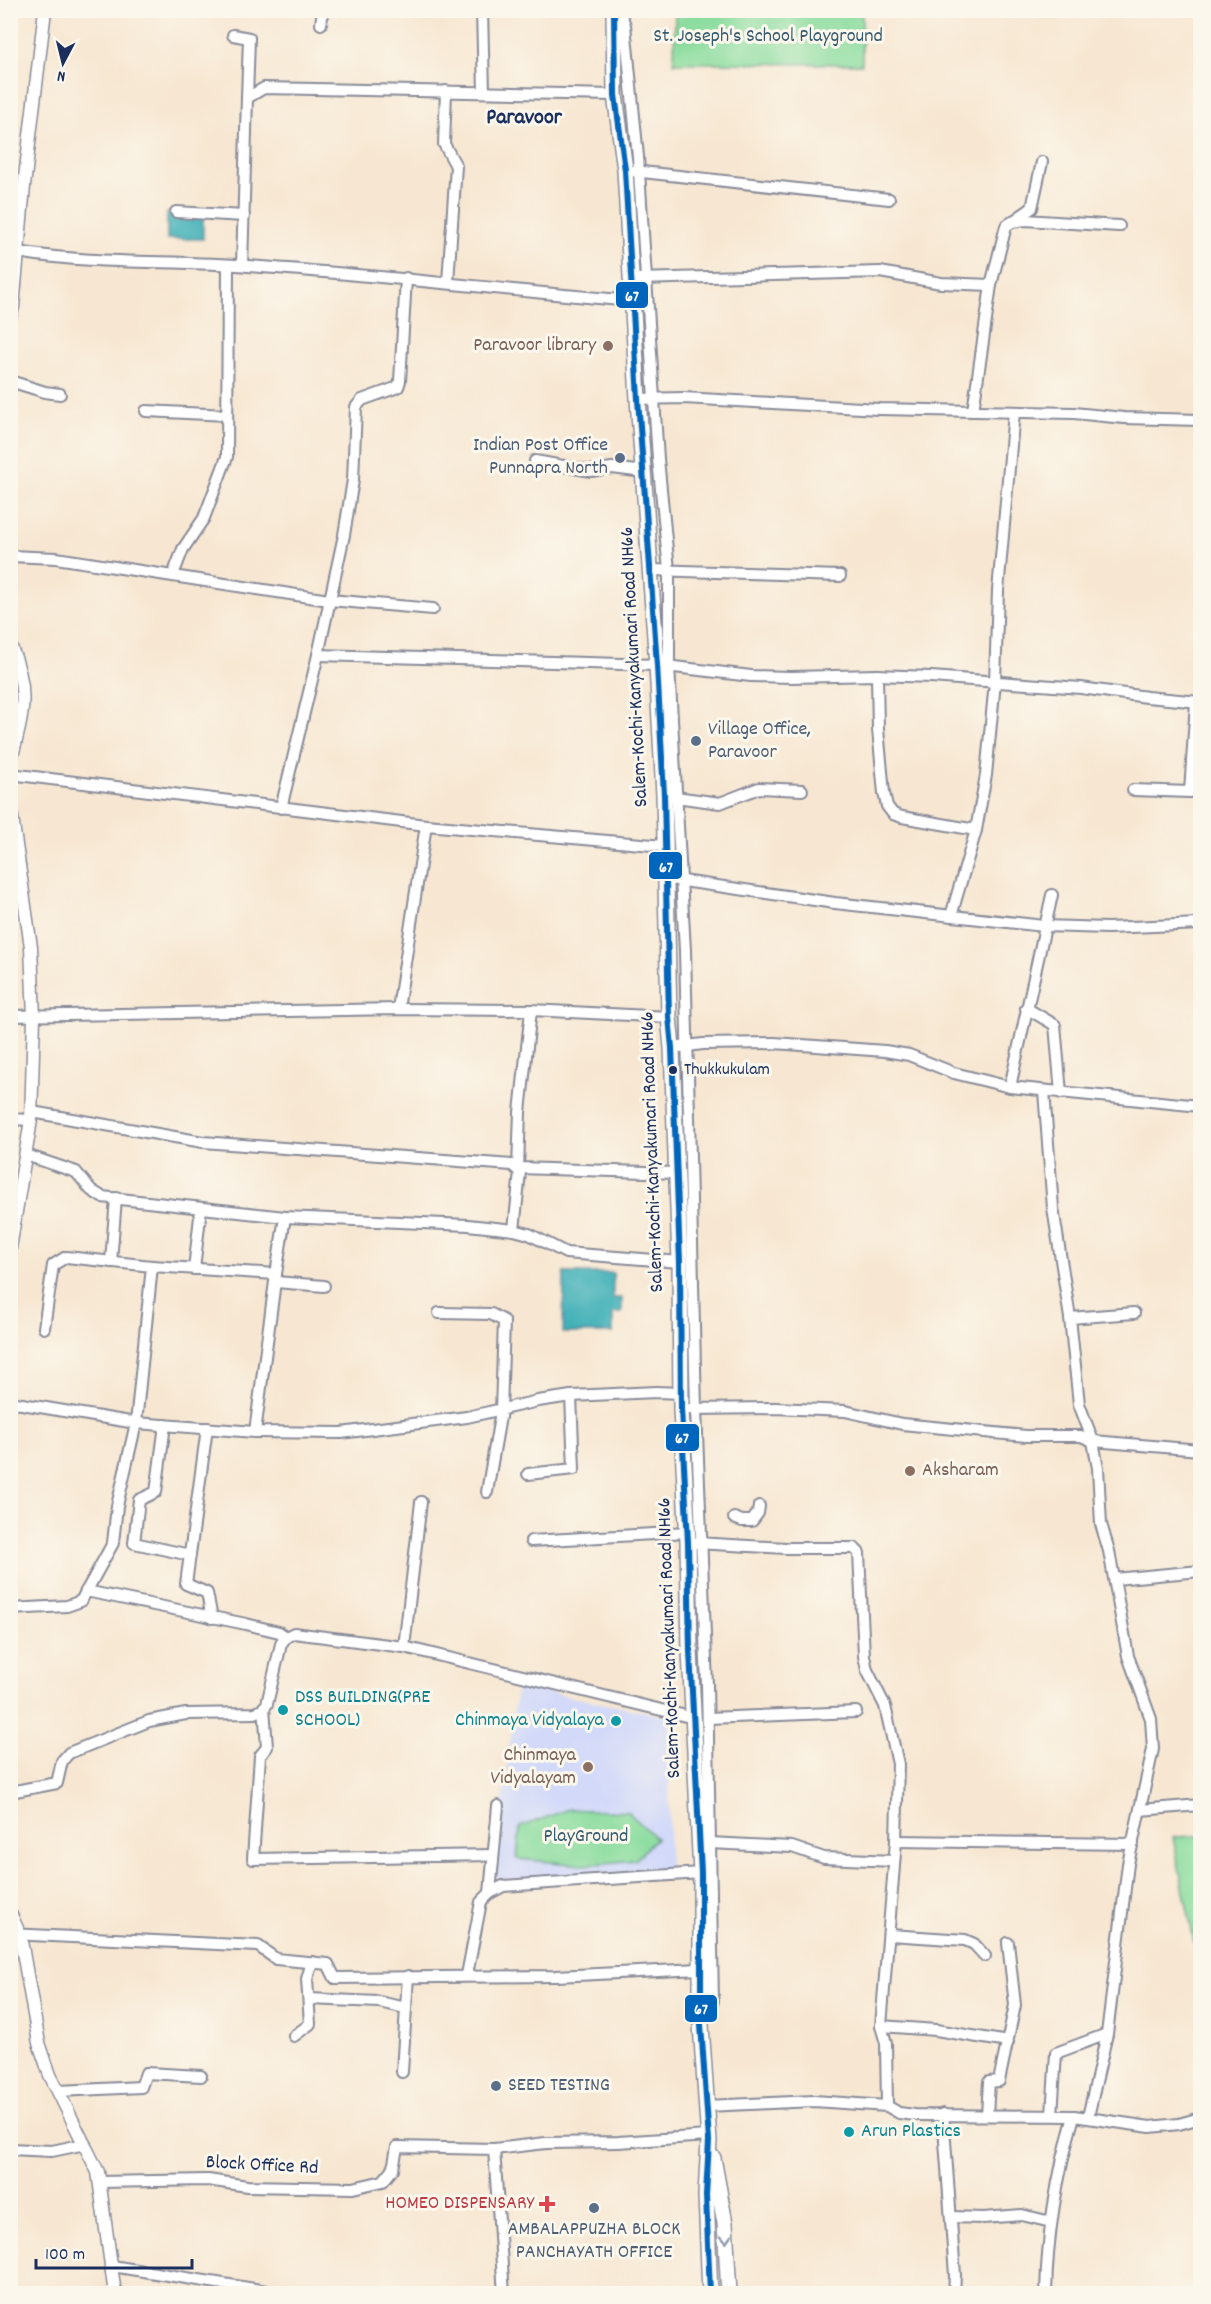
<svg xmlns="http://www.w3.org/2000/svg" width="1211" height="2304" font-family="Dekko,sans-serif">
	<style>
		.built { fill: #d2d9f9 }
		.green { fill: #89dc9d; stroke: #52867e; stroke-width: 1.5 }
		.water { fill: #40b0b7; stroke: #2e708a; stroke-width: 1.5 }
		.lines { fill: none; stroke-linecap: round; stroke-linejoin: round }
		.minor-casing { stroke: #898b98; stroke-width: 14 }
		.major-casing { stroke: #898b98; stroke-width: 15 }
		.highway-casing { stroke: #898b98; stroke-width: 18 }
		.minor { stroke: #fff; stroke-width: 10 }
		.major { stroke: #fff; stroke-width: 12 }
		.highway { stroke: #fff; stroke-width: 15 }
		.bus-1-casing { stroke: #fbf7ec; stroke-width: 10 }
		.bus-1 { stroke: #0065bd; stroke-width: 6 }
		.oneway { stroke: #8d97ae }
		.education-dot { fill: #8d6e63; stroke: #fbf7ec; stroke-width: 2 }
		.service-dot { fill: #5c6f8a; stroke: #fbf7ec; stroke-width: 2 }
		.bus-dot { fill: #1b2f5e; stroke: #fbf7ec; stroke-width: 2 }
		.culture-dot { fill: #0f9aa8; stroke: #fbf7ec; stroke-width: 2 }
		.health-dot { fill: #e0444e; stroke: #fbf7ec; stroke-width: 2 }
		.labels { text-anchor: middle; dominant-baseline: central; stroke-width: 6; stroke-linejoin: round; paint-order: stroke }
		.bus-label { font-size: 18px; fill: #1b2f5e; stroke: #fbf7ec; text-anchor: start }
		.park-label { font-size: 20px; fill: #365a6e; stroke: #fbf7ec }
		.education-label { font-size: 20px; fill: #785e54; stroke: #fbf7ec; text-anchor: end }
		.service-label { font-size: 20px; fill: #4e5e75; stroke: #fbf7ec; text-anchor: start }
		.street-label { font-size: 20px; fill: #1b2f5e; stroke: #fbf7ec }
		.culture-label { font-size: 20px; fill: #0d838f; stroke: #fbf7ec; text-anchor: start }
		.health-label { font-size: 20px; fill: #be3a42; stroke: #fbf7ec; text-anchor: end }
		.quarter-label { font-size: 22px; font-weight: bold; fill: #1b2f5e; stroke: #fbf7ec }
		.line-badge { stroke: #fbf7ec; stroke-width: 2 }
		.badge-label { font-size: 16px; text-anchor: middle; font-weight: bold; fill: #fff }
	</style>
	<rect width="100%" height="100%" fill="#fbf7ec"/>
	<filter id="ink" filterUnits="userSpaceOnUse"><feTurbulence type="fractalNoise" baseFrequency=".0167" numOctaves="2"/><feDisplacementMap in="SourceGraphic" scale="12" xChannelSelector="R" yChannelSelector="G"/><feConvolveMatrix kernelMatrix="1 2 1 2 8 2 1 2 1" color-interpolation-filters="sRGB"/></filter>
	<filter id="wash" filterUnits="userSpaceOnUse"><feTurbulence type="fractalNoise" baseFrequency=".008" numOctaves="4" result="noise"/><feDisplacementMap in="SourceGraphic" scale="24" xChannelSelector="R" yChannelSelector="G"/><feGaussianBlur stdDeviation="1.35" result="paint"/><feColorMatrix in="noise" values="0 0 0 0 0 0 0 0 0 0 0 0 0 0 0 0 0 1.4 0 .05"/><feComposite in="paint" operator="in"/></filter>
	<g filter="url(#wash)">
		<rect width="100%" height="100%" fill="#f7e7d2"/>
		<polygon class="built" points="517,1686 670,1717 669,1877 496,1884 501,1816"/>
		<g class="green">
			<polygon points="675,11 862,11 862,64 674,63"/>
			<polygon points="569,1809 628,1812 656,1838 635,1860 585,1865 517,1859 520,1827"/>
			<polygon points="1200,1836 1200,1942 1194,1942 1173,1837"/>
		</g>
		<g class="water">
			<polygon points="203,212 203,239 167,239 167,213"/>
			<polygon points="564,1273 613,1273 613,1298 622,1298 622,1313 613,1313 613,1333 563,1333"/>
		</g>
	</g>
	<g filter="url(#ink)">
		<g class="lines">
			<g class="minor-casing">
				<g id="minor">
					<polyline points="482,10 484,92"/>
					<polyline points="619,10 625,25 638,157 658,459 669,570 669,666 685,950 696,1409 707,1685 713,2001 703,2020"/>
					<polyline points="321,24 323,10"/>
					<polyline points="233,35 249,38 247,98"/>
					<polyline points="446,91 444,144 456,166 448,282"/>
					<polyline points="633,171 889,199"/>
					<polyline points="176,212 244,216"/>
					<polyline points="1015,220 1032,208 1042,162"/>
					<path d="M18,252C94,265 172,260 248,266C377,275 504,290 632,301"/>
					<polyline points="242,265 247,98 264,88 615,95"/>
					<polyline points="638,279 880,272 941,283 991,285"/>
					<polyline points="10,381 45,392 60,394"/>
					<polyline points="638,399 684,398 879,409 1074,413 1124,418 1200,420"/>
					<polyline points="146,411 227,415"/>
					<polyline points="973,411 991,285 1006,226 1012,222 1025,220 1119,226"/>
					<polyline points="535,461 591,471 612,468 644,472"/>
					<polyline points="10,556 56,558 329,600 433,609"/>
					<polyline points="652,570 840,576"/>
					<polyline points="173,575 183,549 204,518 227,457 228,265"/>
					<polyline points="318,655 657,665 751,676 791,677 877,675 931,677 1081,688 1147,697 1200,702"/>
					<polyline points="877,675 878,729 884,793 887,806 893,814 902,817 976,830"/>
					<polyline points="10,774 426,825 664,846"/>
					<polyline points="1133,790 1190,792 1196,702"/>
					<polyline points="668,796 720,803 759,788 802,790"/>
					<polyline points="281,808 318,655 344,535 353,480 356,407 362,400 398,387 400,381 406,278"/>
					<polyline points="676,880 835,903 1044,926 1108,928 1200,924"/>
					<polyline points="951,916 976,830 986,775 995,682 998,591 1014,412"/>
					<polyline points="1026,1008 1055,1025 1061,1093"/>
					<polyline points="398,1009 426,825"/>
					<polyline points="531,1010 520,1112 518,1168 677,1173"/>
					<polyline points="10,1016 398,1009 531,1010 669,1017"/>
					<polyline points="672,1048 703,1044 774,1043 885,1051 909,1055 954,1073 1010,1087 1200,1106"/>
					<polyline points="1010,1087 1052,895"/>
					<polyline points="1044,1091 1053,1208 1070,1318 1079,1404 1093,1441 1098,1468 1101,1524 1109,1551 1128,1656 1151,1719 1153,1749 1128,1864 1107,2034 1088,2117"/>
					<polyline points="32,1112 203,1142 512,1165 520,1172 514,1230"/>
					<polyline points="10,1119 31,1120"/>
					<polyline points="26,1155 76,1172 91,1190 102,1197 285,1217 468,1225 514,1230 529,1234 566,1253 680,1262"/>
					<polyline points="111,1262 116,1198"/>
					<polyline points="194,1269 201,1208"/>
					<polyline points="276,1282 324,1286"/>
					<polyline points="439,1313 491,1314 504,1321 501,1411 487,1492"/>
					<polyline points="1070,1318 1134,1313"/>
					<polyline points="44,1328 53,1265 66,1257 152,1266"/>
					<polyline points="10,1402 136,1423 255,1432 341,1433 467,1417 538,1401 571,1396 656,1392 681,1393"/>
					<polyline points="690,1409 775,1408 845,1411 902,1424 1026,1436 1081,1436 1093,1441 1200,1450"/>
					<polyline points="165,1425 156,1492 139,1500 134,1543 190,1555"/>
					<polyline points="207,1428 186,1584 207,1593 212,1618"/>
					<polyline points="255,1432 276,1274"/>
					<polyline points="528,1474 574,1469 571,1396"/>
					<polyline points="734,1518 742,1521 752,1521 758,1513 759,1506"/>
					<polyline points="531,1541 688,1532"/>
					<polyline points="696,1543 786,1548 854,1548 859,1553 864,1656 867,1670 885,1706 898,1764 896,1841 881,2026 886,2043 887,2106"/>
					<polyline points="1115,1579 1200,1571"/>
					<polyline points="86,1591 246,1624 279,1632 286,1637"/>
					<polyline points="10,1609 67,1606 81,1601 113,1543 117,1506 136,1423 152,1266 276,1274 285,1217"/>
					<polyline points="404,1647 421,1502"/>
					<polyline points="264,1707 267,1747 260,1756 253,1859 493,1855"/>
					<polyline points="708,1718 856,1712"/>
					<polyline points="10,1792 57,1783 62,1761 69,1753 149,1721 186,1714 255,1713 262,1710 267,1704 281,1644 286,1637 294,1633 404,1647 694,1718"/>
					<polyline points="1140,1810 1200,1805"/>
					<polyline points="896,1841 1133,1844"/>
					<polyline points="709,1843 792,1847 824,1858 894,1861"/>
					<polyline points="490,1893 498,1806"/>
					<polyline points="10,1934 258,1946 276,1959 328,1964 335,1978 556,1976 700,1969"/>
					<polyline points="890,1935 965,1940 974,1944 985,1956"/>
					<polyline points="467,1975 481,1902 490,1893 503,1886 701,1873"/>
					<polyline points="309,1999 379,2002 406,2008"/>
					<polyline points="881,2026 936,2030 1008,2042"/>
					<polyline points="294,2036 310,2024 307,1979 312,1962"/>
					<polyline points="402,2072 408,1976"/>
					<polyline points="59,2091 141,2087 146,2073 201,2076"/>
					<polyline points="706,2106 814,2101 887,2106 899,2113 915,2115 1074,2116 1150,2127 1179,2124 1200,2118"/>
					<polyline points="943,2114 955,2275 954,2294"/>
					<polyline points="987,2115 989,2082 999,2081 1015,2005 1008,1943"/>
					<polyline points="1052,2115 1056,2053 1107,2034"/>
					<polyline points="10,2149 52,2151 85,2144"/>
					<polyline points="494,2149 504,2294"/>
					<polyline points="100,2182 208,2180 247,2186 353,2188 383,2181 393,2169 397,2147 494,2149 546,2143 618,2142 708,2136"/>
					<polyline points="951,2217 983,2218 1022,2215 1051,2222"/>
					<polyline points="112,2266 285,2294"/>
					<path d="M1046,2294C1047,2231 1057,2175 1074,2116"/>
				</g>
			</g>
			<g class="major-casing">
				<g id="major">
					<polyline points="10,317 13,307 24,186 45,10"/>
					<path d="M10,645C31,693 22,716 10,764"/>
					<polyline points="10,804 31,947 34,1017 31,1120 10,1248"/>
					<polyline points="10,1913 20,1935 39,2043 50,2075 98,2172 115,2294"/>
				</g>
			</g>
			<g class="highway-casing">
				<g id="highway">
					<polyline points="614,10 615,95 625,170 638,399 657,665 664,795 669,1017 672,1048 680,1262 681,1409 688,1542 690,1651 701,1873 701,2025 709,2141 706,2195 710,2294"/>
					<polyline points="713,2158 725,2223 729,2294"/>
				</g>
			</g>
			<use href="#minor" class="minor"/>
			<use href="#major" class="major"/>
			<use href="#highway" class="highway"/>
			<g class="bus-1-casing">
				<polyline id="bus-1" points="614,10 615,95 625,170 638,399 657,665 664,795 669,1017 672,1048 680,1262 681,1409 688,1542 690,1651 701,1873 701,2025 709,2141 706,2195 710,2294"/>
			</g>
			<use href="#bus-1" class="bus-1"/>
		</g>
		<defs><path id="oneway-chevron" d="M-2-3.5L2.5 0L-2 3.5" fill="none" stroke-width="1.6" stroke-linecap="round" stroke-linejoin="round" transform="scale(1.5)"/></defs>
		<use class="oneway" href="#oneway-chevron" transform="translate(726 2239) rotate(87)"/>
	</g>
	<g class="education-dot">
		<circle cx="608" cy="346" r="6"/>
		<circle cx="910" cy="1471" r="6"/>
		<circle cx="588" cy="1767" r="6"/>
	</g>
	<g class="service-dot">
		<circle cx="620" cy="458" r="6"/>
		<circle cx="696" cy="741" r="6"/>
		<circle cx="496" cy="2086" r="6"/>
		<circle cx="594" cy="2208" r="6"/>
	</g>
	<circle class="bus-dot" cx="673" cy="1070" r="5"/>
	<g class="culture-dot">
		<circle cx="283" cy="1710" r="6"/>
		<circle cx="616" cy="1721" r="6"/>
		<circle cx="849" cy="2132" r="6"/>
	</g>
	<path class="health-dot" d="M544 2195h6v6h6v6h-6v6h-6v-6h-6v-6h6z"/>
	<g class="labels">
		<g class="bus-label">
			<text x="684" y="1070">Thukkukulam</text>
		</g>
		<g class="park-label">
			<text x="768" y="37">St. Joseph's School Playground</text>
			<text x="586" y="1837">PlayGround</text>
		</g>
		<g class="education-label">
			<text x="596" y="346">Paravoor library</text>
			<text x="922" y="1471" text-anchor="start">Aksharam</text>
			<text x="576" y="1756">Chinmaya<tspan x="576" dy="23">Vidyalayam</tspan></text>
		</g>
		<g class="service-label">
			<text x="608" y="446" text-anchor="end">Indian Post Office<tspan x="608" dy="23">Punnapra North</tspan></text>
			<text x="708" y="730">Village Office,<tspan x="708" dy="23">Paravoor</tspan></text>
			<text x="508" y="2086">SEED TESTING</text>
			<text x="594" y="2230" text-anchor="middle">AMBALAPPUZHA BLOCK<tspan x="594" dy="23">PANCHAYATH OFFICE</tspan></text>
		</g>
		<g class="street-label">
			<text transform="translate(635 667) rotate(-93)">Salem-Kochi-Kanyakumari Road NH66</text>
			<text transform="translate(653 1152) rotate(-92)">Salem-Kochi-Kanyakumari Road NH66</text>
			<text transform="translate(670 1638) rotate(-92)">Salem-Kochi-Kanyakumari Road NH66</text>
			<text transform="translate(262 2166) rotate(3)">Block Office Rd</text>
		</g>
		<g class="culture-label">
			<text x="295" y="1698">DSS BUILDING(PRE<tspan x="295" dy="23">SCHOOL)</tspan></text>
			<text x="604" y="1721" text-anchor="end">Chinmaya Vidyalaya</text>
			<text x="861" y="2132">Arun Plastics</text>
		</g>
		<g class="health-label">
			<text x="534" y="2204">HOMEO DISPENSARY</text>
		</g>
		<g class="quarter-label">
			<text x="524" y="118">Paravoor</text>
		</g>
	</g>
	<g class="line-badge">
		<rect x="615" y="281" width="34" height="28" rx="6" fill="#0065bd"/>
		<rect x="648" y="851" width="35" height="29" rx="6" fill="#0065bd"/>
		<rect x="665" y="1423" width="35" height="29" rx="6" fill="#0065bd"/>
		<rect x="684" y="1994" width="34" height="29" rx="6" fill="#0065bd"/>
	</g>
	<g class="badge-label">
		<text x="632" y="301">67</text>
		<text x="666" y="872">67</text>
		<text x="682" y="1443">67</text>
		<text x="701" y="2014">67</text>
	</g>
	<rect width="1211" height="2304" fill="none" stroke="#fbf7ec" stroke-width="36"/>
	<g transform="translate(63 63) rotate(187)" stroke="#fbf7ec" stroke-width="4.5" paint-order="stroke">
	<path d="M0-4.5L10 22L0 15L-10 22Z" fill="#1b2f5e"/>
	<text y="-9" font-size="16" font-weight="bold" text-anchor="middle" fill="#1b2f5e">N</text>
	</g>
	<path d="M36 2259v9h156v-9" fill="none" stroke="#1b2f5e" stroke-width="3"/>
	<text x="45" y="2259" font-size="18" fill="#1b2f5e" stroke="#fbf7ec" stroke-width="4.5" paint-order="stroke">100 m</text>
</svg>
